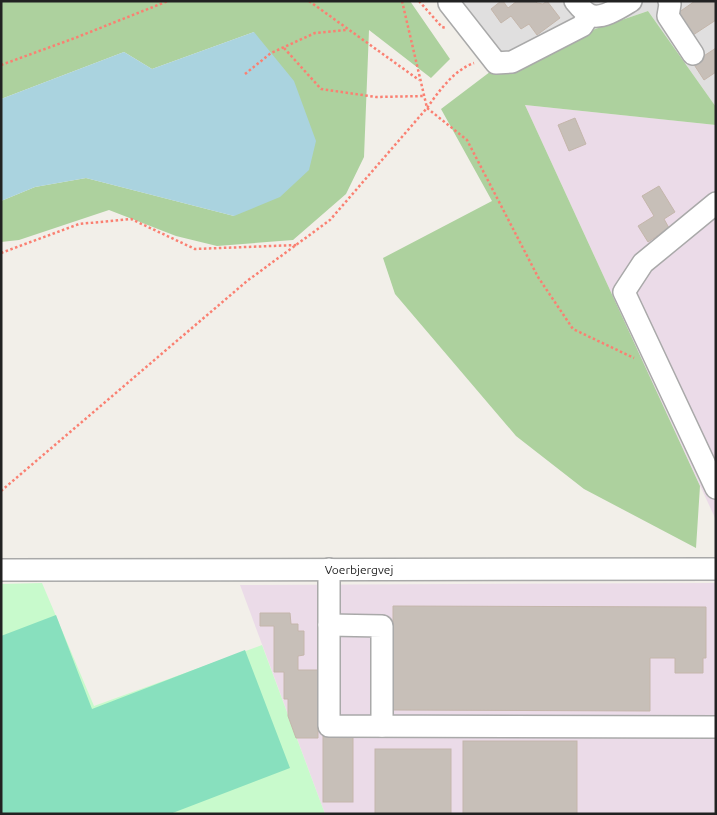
<svg xmlns="http://www.w3.org/2000/svg" width="717" height="815" font-family="Ubuntu,sans-serif">
	<style>
		.residential { fill: #e0dfdf }
		.industrial { fill: #ebdbe8 }
		.forest { fill: #add19e }
		.park { fill: #c8facc }
		.pitch { fill: #88e0be }
		.water { fill: #aad3df }
		.building { fill: #c7bfb8; stroke: #c4b6ab }
		.lines { fill: none; stroke-linecap: round; stroke-linejoin: round }
		.minor-casing { stroke: #a9a9a9; stroke-width: 24 }
		.path { stroke: #fa8072; stroke-width: 2.5; stroke-dasharray: 2.5 2.5; stroke-linecap: butt }
		.minor { stroke: #fff; stroke-width: 21 }
		.labels { text-anchor: middle; dominant-baseline: central; stroke-width: 5; stroke-linejoin: round; paint-order: stroke }
		.street-label { font-size: 12px; fill: #222; stroke: #fff }
	</style>
	<rect width="100%" height="100%" fill="#f2efe9"/>
	<polygon class="residential" points="462,1 716,1 716,107 648,11 507,59"/>
	<g class="industrial">
		<polygon points="525,105 716,125 716,520 643,362"/>
		<polygon points="716,583 716,761 714,814 325,814 240,585"/>
	</g>
	<g class="forest">
		<polygon points="1,1 410,1 450,59 431,78 369,30 364,157 346,194 293,240 217,246 176,236 109,210 19,240 1,242 1,201 35,187 86,178 234,216 254,32 152,69 124,52 1,99"/>
		<polygon points="648,11 716,107 716,125 525,105 700,486 696,548 584,489 516,436 395,294 383,258 492,201 441,109 507,59"/>
	</g>
	<polygon class="park" points="42,583 94,706 262,645 325,814 1,814 1,584"/>
	<polygon class="pitch" points="56,615 92,709 245,650 290,768 170,814 1,814 1,636"/>
	<polygon class="water" points="254,32 294,81 316,141 309,170 280,197 234,216 86,178 35,187 1,201 1,99 124,52 152,69"/>
	<g class="building">
		<polygon points="501,1 503,1 508,8 517,1 535,1 537,3 543,4 547,1 560,18 537,35 529,24 521,29 511,16 501,23 491,9"/>
		<polygon points="695,1 716,1 716,20 690,37 675,15"/>
		<polygon points="716,48 716,72 704,80 693,63"/>
		<polygon points="575,118 586,144 569,151 558,125"/>
		<polygon points="659,186 675,212 664,219 669,228 648,242 638,226 654,216 642,196"/>
		<polygon points="393,606 706,607 706,658 703,658 703,673 675,673 675,658 650,658 650,711 393,710"/>
		<polygon points="260,613 290,613 291,624 298,624 298,631 304,631 304,655 298,656 298,670 318,670 318,738 296,738 288,716 288,699 284,699 284,672 274,672 274,626 260,626"/>
		<rect x="323" y="736" width="30" height="66"/>
		<rect x="463" y="741" width="114" height="73"/>
		<rect x="375" y="749" width="76" height="65"/>
	</g>
	<g class="lines">
		<g class="minor-casing">
			<g id="minor">
				<path d="M575,1C579,6 585,13 590,15C602,20 621,7 631,1"/>
				<polyline points="669,1 670,4 668,16 693,54"/>
				<polyline points="449,3 496,63 512,62 582,26 589,15"/>
				<polyline points="716,203 643,263 624,292 716,488"/>
				<polyline points="329,569 329,726 716,727"/>
				<polyline points="1,570 716,569"/>
				<polyline points="329,625 382,626 382,726"/>
			</g>
		</g>
		<g class="path">
			<polyline points="309,1 419,80"/>
			<polyline points="402,1 427,108 467,140 538,277 573,329 634,358"/>
			<polyline points="419,1 442,27 446,28"/>
			<polyline points="284,48 321,89 376,97 424,96"/>
			<polyline points="1,65 75,38 168,1"/>
			<polyline points="245,74 271,53 315,33 346,30"/>
			<polyline points="1,253 79,224 131,219 195,249 297,245"/>
			<path d="M1,491L247,281L330,220L427,108C439,91 454,70 474,63"/>
		</g>
		<use href="#minor" class="minor"/>
	</g>
	<g class="labels">
		<g class="street-label">
			<text x="359" y="569">Voerbjergvej</text>
		</g>
	</g>
	<rect width="717" height="815" fill="none" stroke="#222222" stroke-width="5"/>
</svg>
